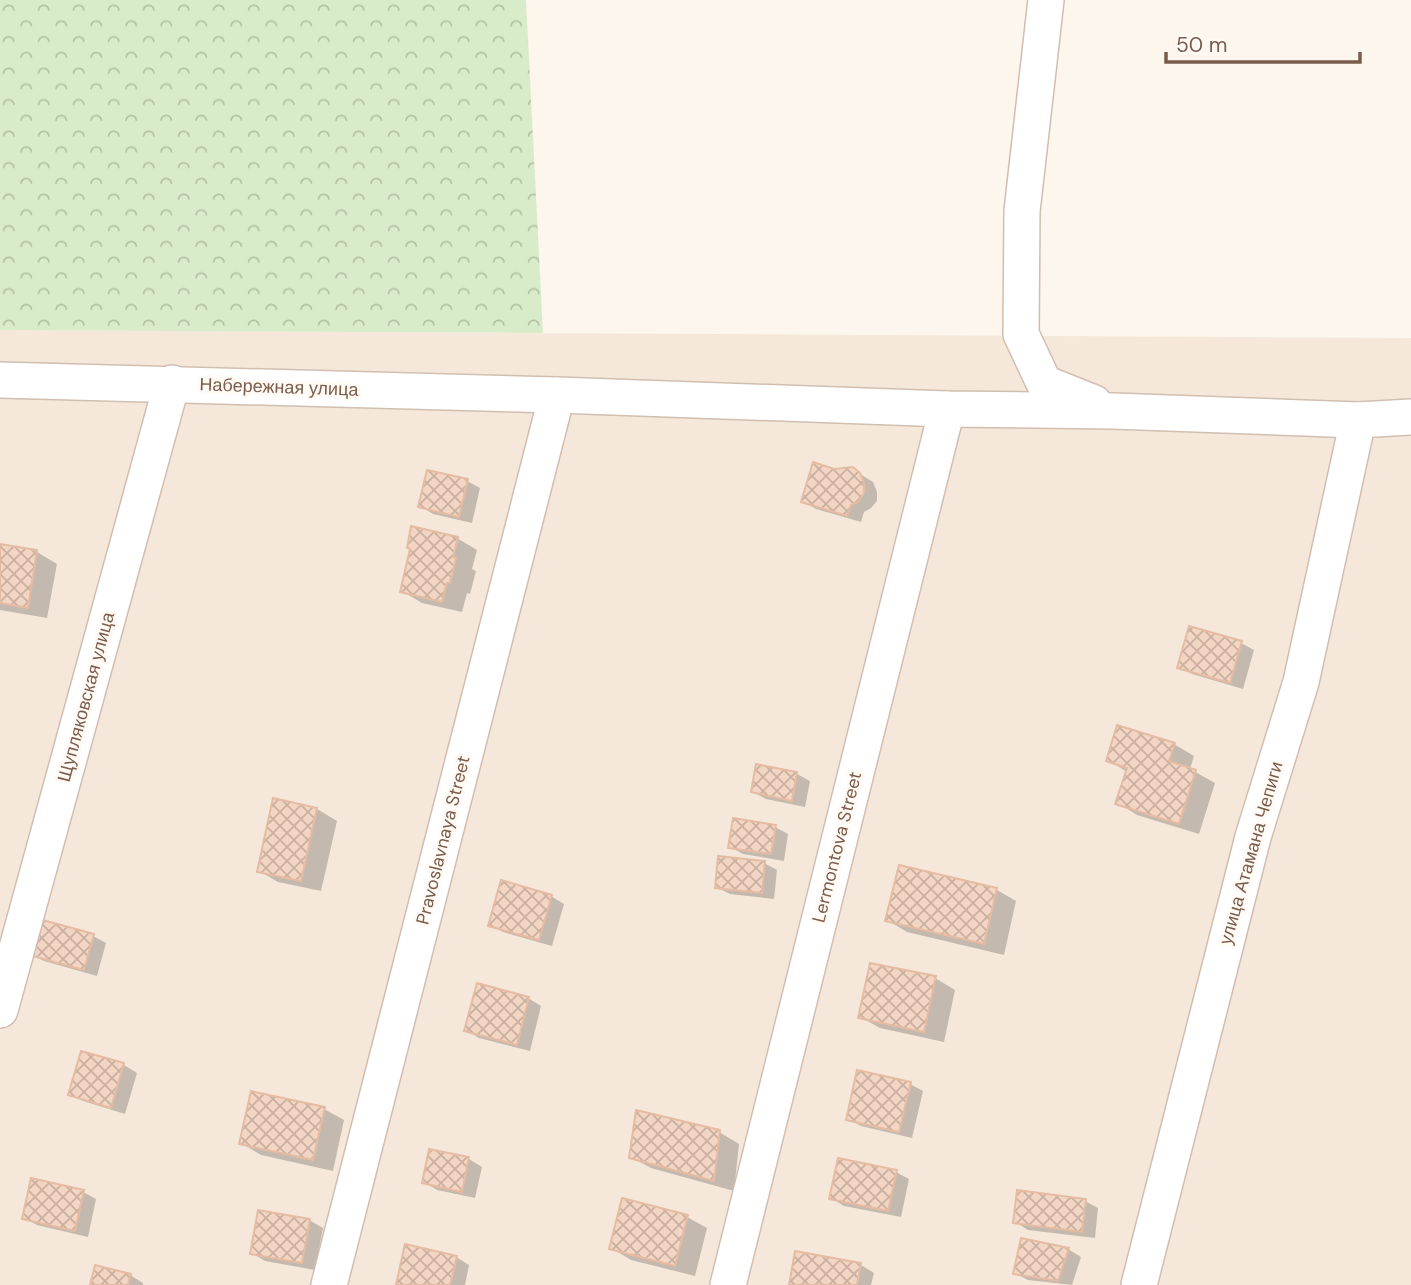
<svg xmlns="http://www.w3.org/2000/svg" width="1411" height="1285" font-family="'DM Sans',sans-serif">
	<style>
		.residential { fill: #f5e8da }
		.forest { fill: url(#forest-crowns) }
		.shadow { fill: #0003 }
		.building { fill: url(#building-cross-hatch); stroke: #e6bba3; stroke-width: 2 }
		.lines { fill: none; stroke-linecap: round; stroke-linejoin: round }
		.minor-casing { stroke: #d1beb0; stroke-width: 38 }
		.minor { stroke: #fff; stroke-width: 35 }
		.labels { text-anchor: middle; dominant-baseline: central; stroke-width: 6; stroke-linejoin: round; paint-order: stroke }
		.street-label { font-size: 18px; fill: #7a5c4d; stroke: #fffaf3 }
	</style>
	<defs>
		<pattern id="forest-crowns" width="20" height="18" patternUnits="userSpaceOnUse" patternTransform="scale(1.75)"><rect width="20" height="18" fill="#d8ecc9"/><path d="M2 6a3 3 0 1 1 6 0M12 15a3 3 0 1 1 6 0" fill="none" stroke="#b4c2a5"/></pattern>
		<pattern id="building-cross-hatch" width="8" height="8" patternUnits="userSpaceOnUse" patternTransform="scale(1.75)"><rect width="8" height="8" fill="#f3d5c3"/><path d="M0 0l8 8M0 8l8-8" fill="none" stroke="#cab0a1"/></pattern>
	</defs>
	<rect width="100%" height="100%" fill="#fdf6ec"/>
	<polygon class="residential" points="0,330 1411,338 1411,1285 0,1285"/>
	<polygon class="forest" points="0,0 526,0 543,333 0,330"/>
	<g class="shadow">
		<polygon points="852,469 873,482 877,492 877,501 871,508 864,512 861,522 816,509 803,501 834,470"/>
		<polygon points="467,481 480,488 472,523 433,514 420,506"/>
		<polygon points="457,538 477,550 472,569 476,571 470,594 467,593 462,612 422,603 402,591"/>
		<polygon points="0,546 37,552 57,564 47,618 0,610"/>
		<polygon points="1241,643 1254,650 1243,689 1192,674 1179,667"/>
		<polygon points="1174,744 1194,756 1190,769 1215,783 1199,834 1137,815 1118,803 1127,772 1108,760"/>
		<polygon points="797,774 810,781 805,807 766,799 753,792"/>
		<polygon points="274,800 317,809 337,821 321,891 278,882 259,871"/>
		<polygon points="775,827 788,834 784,861 743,854 730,847"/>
		<polygon points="764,863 777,870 774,899 730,894 716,887"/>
		<polygon points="997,890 1016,901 1004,955 907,932 887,920"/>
		<polygon points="551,896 564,904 552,946 503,932 490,925"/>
		<polygon points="93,936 106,943 97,976 44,961 31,954"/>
		<polygon points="935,978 955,990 944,1042 880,1028 860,1017"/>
		<polygon points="528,998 541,1006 530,1051 479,1038 466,1030"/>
		<polygon points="82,1053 124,1065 137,1073 125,1114 83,1101 70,1094"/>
		<polygon points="910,1084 923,1091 912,1138 861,1126 848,1119"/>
		<polygon points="324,1109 344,1120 333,1171 261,1155 241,1143"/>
		<polygon points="719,1132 739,1144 734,1191 651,1168 631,1157"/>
		<polygon points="469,1159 482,1167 475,1198 437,1190 424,1182"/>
		<polygon points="896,1172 909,1179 901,1217 844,1206 831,1198"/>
		<polygon points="83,1192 96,1199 88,1237 37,1225 24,1218"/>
		<polygon points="1085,1201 1098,1208 1095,1238 1028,1230 1015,1222"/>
		<polygon points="687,1217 707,1228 695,1276 631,1260 611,1248"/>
		<polygon points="309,1220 323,1228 315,1270 265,1261 252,1253"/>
		<polygon points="1068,1249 1081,1257 1072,1285 1028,1280 1015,1273"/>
		<polygon points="456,1257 469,1265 465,1285 398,1285"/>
		<polygon points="861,1265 874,1273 871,1285 791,1285"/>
		<polygon points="130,1275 143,1283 143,1285 92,1285"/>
	</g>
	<g class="building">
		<polygon points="813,462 834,469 853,467 860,473 864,483 864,493 858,502 851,505 847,516 801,502"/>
		<polygon points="427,470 468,479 459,517 418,507"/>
		<polygon points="411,526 458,537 453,557 456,558 450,583 447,583 442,602 400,592 410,549 407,548"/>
		<polygon points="0,544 37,550 28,608 0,603"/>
		<polygon points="1189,626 1242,641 1230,683 1177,668"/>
		<polygon points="1117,725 1175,743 1169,761 1196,770 1179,824 1115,804 1127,768 1106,761"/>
		<polygon points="756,764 797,772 792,801 751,792"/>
		<polygon points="273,798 317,808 301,881 257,872"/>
		<polygon points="733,818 776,825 771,854 728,848"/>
		<polygon points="718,856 765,861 762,893 715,888"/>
		<polygon points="899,865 997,888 984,944 885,921"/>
		<polygon points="501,880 552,895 539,940 488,926"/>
		<polygon points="39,919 94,934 84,970 29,955"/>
		<polygon points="870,963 936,976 924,1032 858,1018"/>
		<polygon points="477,983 529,997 517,1045 464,1031"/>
		<polygon points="81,1051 124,1063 111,1108 68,1095"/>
		<polygon points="857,1070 911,1082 899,1132 846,1120"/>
		<polygon points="251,1091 325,1107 313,1160 239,1144"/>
		<polygon points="636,1110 720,1130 714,1181 629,1158"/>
		<polygon points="429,1149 469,1157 462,1192 422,1183"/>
		<polygon points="838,1158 897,1170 888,1211 829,1199"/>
		<polygon points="31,1178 84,1190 75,1231 22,1219"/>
		<polygon points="1017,1190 1086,1199 1082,1232 1013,1223"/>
		<polygon points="622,1198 688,1215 675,1266 609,1249"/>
		<polygon points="258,1210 310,1219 302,1263 250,1254"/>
		<polygon points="1021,1238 1069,1248 1058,1281 1013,1274"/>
		<polygon points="405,1244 457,1256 450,1285 396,1285"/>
		<polygon points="795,1251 861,1263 857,1285 789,1285"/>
		<polygon points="95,1265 131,1274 128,1285 90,1285"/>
	</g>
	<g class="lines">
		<g class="minor-casing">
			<g id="minor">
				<polyline points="1046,0 1022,211 1021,334 1044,383 1094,403"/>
				<polyline points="0,380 557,395 947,409 1113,411 1358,420 1411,417"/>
				<polyline points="0,1010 172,383"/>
				<polyline points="329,1285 557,395"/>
				<polyline points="728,1285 947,409"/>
				<polyline points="1139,1285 1253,837 1301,682 1358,420"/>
			</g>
		</g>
		<use href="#minor" class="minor"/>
	</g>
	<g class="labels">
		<g class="street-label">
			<text transform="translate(279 387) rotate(2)">Набережная улица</text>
			<text transform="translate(86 697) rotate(-75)">Щупляковская улица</text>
			<text transform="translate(443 840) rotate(-76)">Pravoslavnaya Street</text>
			<text transform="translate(837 847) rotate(-76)">Lermontova Street</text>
			<text transform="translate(1251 853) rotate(-74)">улица Атамана Чепиги</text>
		</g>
	</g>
	<path d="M1166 52v10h194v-10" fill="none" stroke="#7a5c4d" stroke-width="3.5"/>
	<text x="1176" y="52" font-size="21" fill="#7a5c4d" stroke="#fffaf3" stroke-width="5" paint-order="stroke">50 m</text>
</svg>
